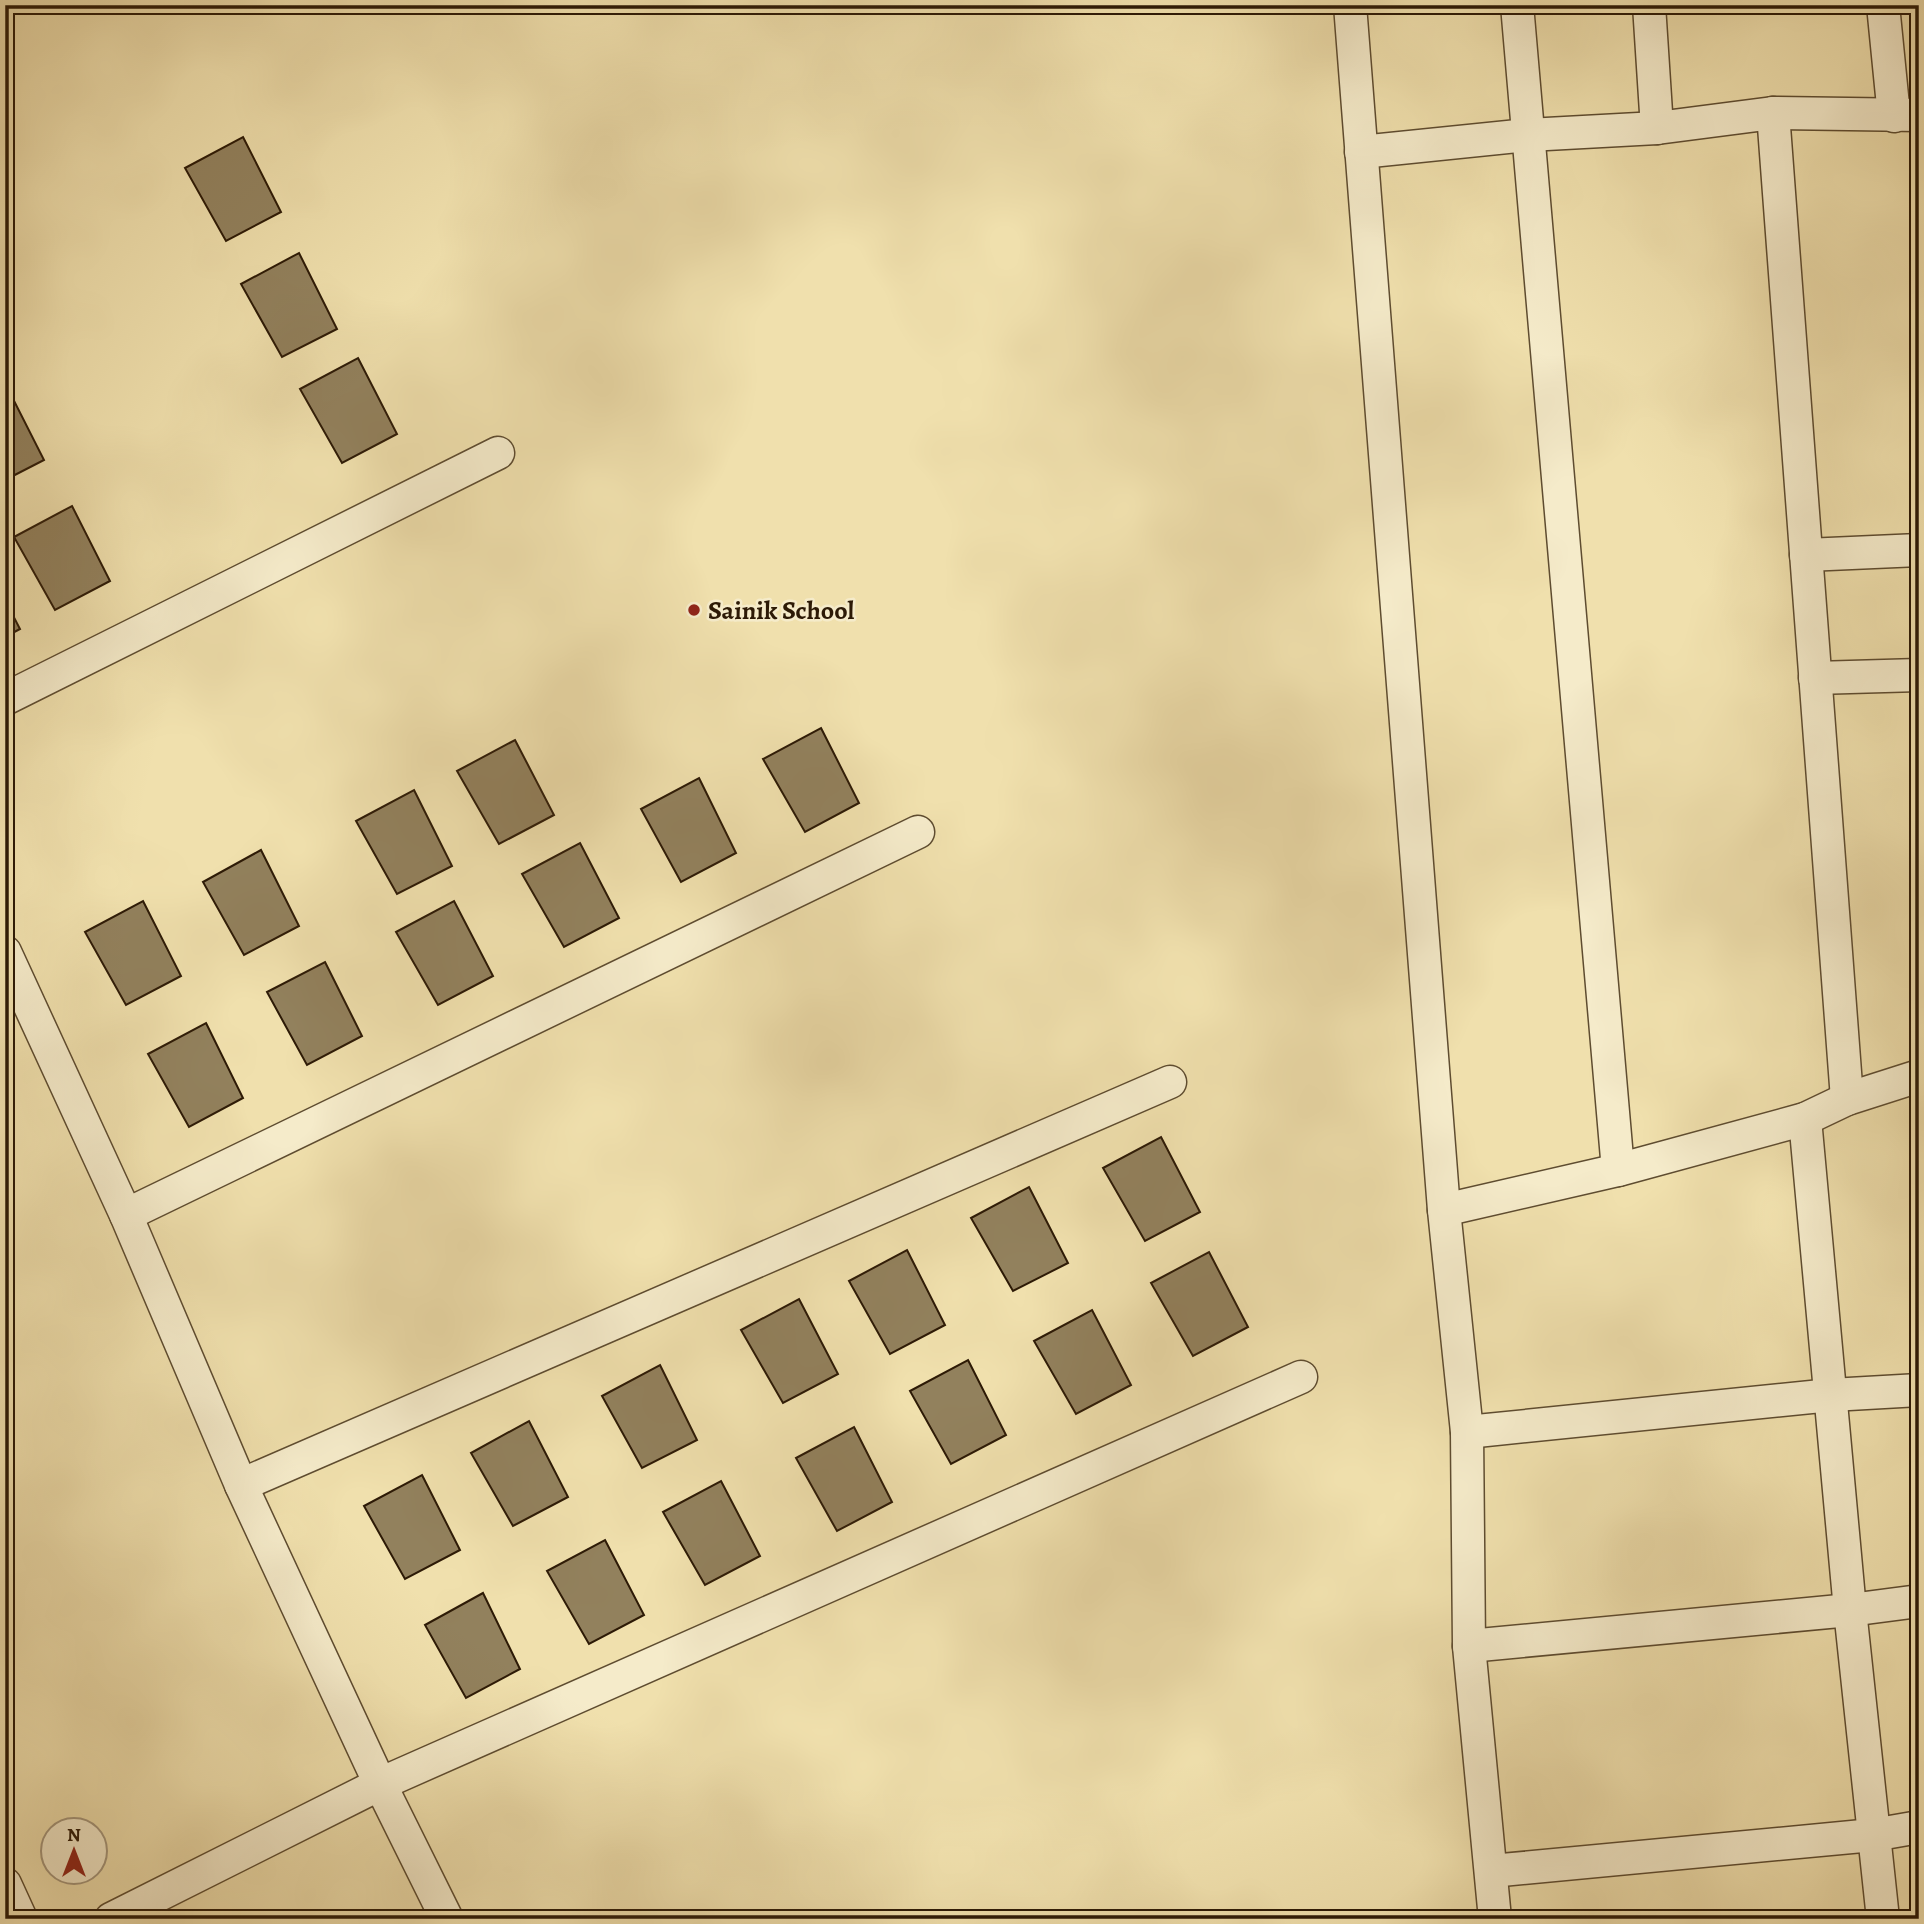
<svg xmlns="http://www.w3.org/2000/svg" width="1924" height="1924" font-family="Alegreya,serif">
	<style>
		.building { fill: #92815d; stroke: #2d1a06; stroke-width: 2 }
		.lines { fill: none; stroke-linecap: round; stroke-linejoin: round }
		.minor-casing { stroke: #5e4c30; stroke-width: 35 }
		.minor { stroke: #f5ebca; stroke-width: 32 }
		.poi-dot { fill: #8f2418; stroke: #f5ebca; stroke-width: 2.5 }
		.labels { text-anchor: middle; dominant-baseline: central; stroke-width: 5; stroke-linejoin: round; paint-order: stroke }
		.poi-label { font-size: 26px; font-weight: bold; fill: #2d1a06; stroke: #f5ebca; text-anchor: start }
	</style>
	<rect width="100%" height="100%" fill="#f0e0ad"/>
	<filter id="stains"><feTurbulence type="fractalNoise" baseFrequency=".00286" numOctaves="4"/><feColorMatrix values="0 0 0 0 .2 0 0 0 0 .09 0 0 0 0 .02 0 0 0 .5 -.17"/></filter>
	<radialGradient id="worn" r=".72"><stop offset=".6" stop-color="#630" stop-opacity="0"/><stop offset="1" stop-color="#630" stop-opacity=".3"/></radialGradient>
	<g class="building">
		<polygon points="243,137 281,212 226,241 185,168"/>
		<polygon points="299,253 337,329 282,357 241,284"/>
		<polygon points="358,358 397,434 342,463 300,389"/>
		<polygon points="6,385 44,460 5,480 5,386"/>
		<polygon points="72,506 110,581 55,610 14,537"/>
		<polygon points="5,600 20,629 5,637"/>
		<polygon points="821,728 859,803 805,832 763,759"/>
		<polygon points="515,740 554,815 499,844 457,771"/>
		<polygon points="699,778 736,853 681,882 641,809"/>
		<polygon points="414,790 452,866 397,894 356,821"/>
		<polygon points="580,843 619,918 564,947 522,874"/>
		<polygon points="261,850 299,926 244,955 203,882"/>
		<polygon points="143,901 181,976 126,1005 85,932"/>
		<polygon points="454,901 493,976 438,1005 396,932"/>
		<polygon points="325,962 362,1036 307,1065 267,992"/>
		<polygon points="206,1023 243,1098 189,1127 148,1054"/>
		<polygon points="1161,1137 1200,1212 1145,1241 1103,1168"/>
		<polygon points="1029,1187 1068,1263 1013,1291 971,1218"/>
		<polygon points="907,1250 945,1325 890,1354 849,1281"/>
		<polygon points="1209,1252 1248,1327 1193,1356 1151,1283"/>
		<polygon points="799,1299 838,1374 783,1403 741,1330"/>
		<polygon points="1092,1310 1131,1385 1076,1414 1034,1341"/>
		<polygon points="968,1360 1006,1435 951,1464 910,1391"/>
		<polygon points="660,1365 697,1440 642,1468 602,1396"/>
		<polygon points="529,1421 568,1497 513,1526 471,1453"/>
		<polygon points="854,1427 892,1502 837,1531 796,1458"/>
		<polygon points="422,1475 460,1550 405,1579 364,1506"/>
		<polygon points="721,1481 760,1556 705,1585 663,1512"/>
		<polygon points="605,1540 644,1615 589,1644 547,1571"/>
		<polygon points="483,1593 520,1669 466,1698 425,1625"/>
	</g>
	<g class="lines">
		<g class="minor-casing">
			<g id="minor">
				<polyline points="1350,5 1444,1210 1467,1432 1469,1646 1495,1919"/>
				<polyline points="1517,5 1618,1170"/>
				<polyline points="1649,5 1657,128"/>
				<polyline points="1883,5 1894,116"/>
				<polyline points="1773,113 1847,1099"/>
				<polyline points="1361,152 1528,135 1657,128 1773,113 1919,115"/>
				<polyline points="1806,555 1919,550"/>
				<polyline points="1815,678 1919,675"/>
				<polyline points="5,699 498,453"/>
				<polyline points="5,952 126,1215 241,1485 380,1784 447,1919"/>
				<polyline points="1805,1119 1850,1610 1883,1919"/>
				<polyline points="1444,1210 1618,1170 1805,1119 1847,1099 1919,1076"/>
				<polyline points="126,1215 918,832"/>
				<polyline points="1467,1432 1831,1395 1919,1390"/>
				<polyline points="241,1485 1170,1082"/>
				<polyline points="1469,1646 1850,1610 1919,1601"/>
				<polyline points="1491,1871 1873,1835 1919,1827"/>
				<polyline points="5,1884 21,1919"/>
				<polyline points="111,1919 380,1784 1301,1377"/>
			</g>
		</g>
		<use href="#minor" class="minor"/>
	</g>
	<circle class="poi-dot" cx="694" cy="610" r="7"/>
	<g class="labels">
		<g class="poi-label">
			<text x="708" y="610">Sainik School</text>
		</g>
	</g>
	<rect width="1924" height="1924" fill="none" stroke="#f0e0ad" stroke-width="28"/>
	<rect x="7" y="7" width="1910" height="1910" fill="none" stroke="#2d1a06" stroke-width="3.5"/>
	<rect x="14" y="14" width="1896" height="1896" fill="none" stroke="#2d1a06" stroke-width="2"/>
	<g transform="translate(74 1851)"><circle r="33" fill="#f5ebca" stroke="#a5977c" stroke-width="2"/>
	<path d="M0-5L12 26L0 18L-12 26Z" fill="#8f2418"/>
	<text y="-10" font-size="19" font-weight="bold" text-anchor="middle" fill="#2d1a06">N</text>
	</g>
	<rect width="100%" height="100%" filter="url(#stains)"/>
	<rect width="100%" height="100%" fill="url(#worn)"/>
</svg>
